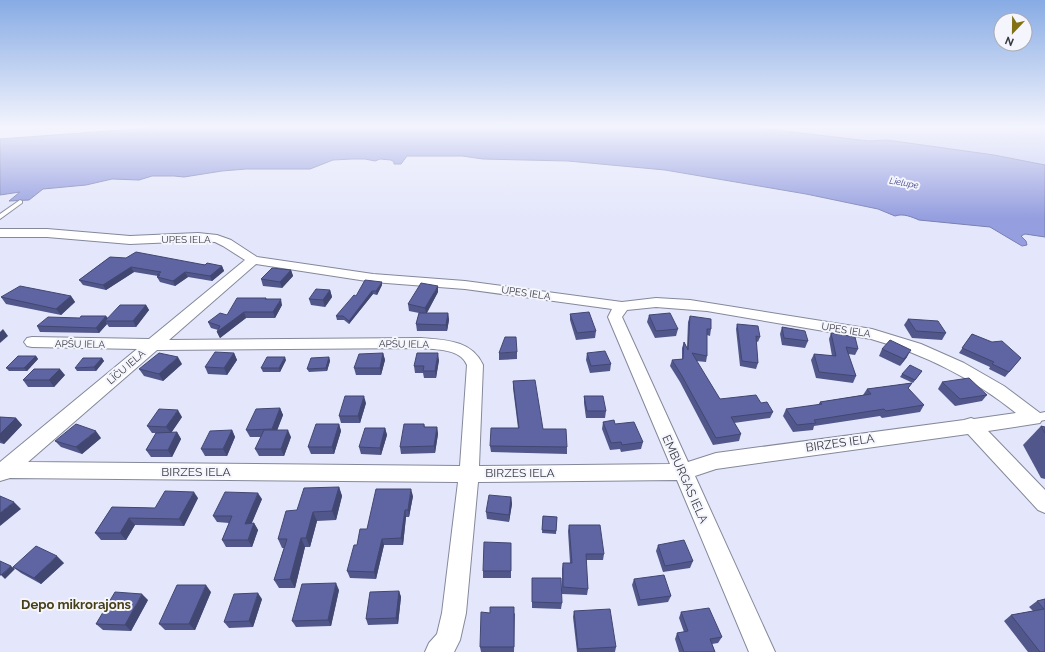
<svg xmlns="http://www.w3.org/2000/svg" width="1045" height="652" font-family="Raleway,sans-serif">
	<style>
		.green { fill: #c5ccf6 }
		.water { fill: #959edf; stroke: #7980b0 }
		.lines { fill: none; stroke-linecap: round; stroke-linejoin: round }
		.lane-casing { stroke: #84889a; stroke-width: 2 }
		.street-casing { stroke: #84889a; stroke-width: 2 }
		.lane { fill: #fff; fill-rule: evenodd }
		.street { fill: #fff; fill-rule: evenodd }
		.wall { fill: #51578b }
		.shaded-wall { fill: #424771 }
		.building { fill: #5e65a2; stroke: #424771 }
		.labels { text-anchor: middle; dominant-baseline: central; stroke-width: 4; stroke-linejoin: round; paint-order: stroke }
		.far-water-label { font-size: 9px; font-style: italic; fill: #3b3e8b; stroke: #f4f5fd }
		.street-label { font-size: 10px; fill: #393a42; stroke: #f4f5fd }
		.near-street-label { font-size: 12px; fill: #393a42; stroke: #f4f5fd }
		.near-neighbourhood-label { font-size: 13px; font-weight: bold; fill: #473f16; stroke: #f4f5fd }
	</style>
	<rect width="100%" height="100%" fill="#e4e7fb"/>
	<polygon class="green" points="740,126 1045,126 1045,165 994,155 887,140 869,141"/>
	<path class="water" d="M175,126H740L869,141L887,140L994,155L1045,165V237L1025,234L1021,236L1026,241L1027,245L1022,246L990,227L919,220C912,217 903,213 895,216L878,209L806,194L665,170L568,161L483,159L462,156H407L401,164H394V162L391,160L380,159L375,161L365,159H352L333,160L310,169H246L222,171L184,177L174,176H152L139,180L112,179L86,185L43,189L29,200L9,201L20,192L0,195V139Z"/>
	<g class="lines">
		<g class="lane-casing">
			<g id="lane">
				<polygon points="20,200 22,201 22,203 0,219 0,214"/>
				<polygon points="1045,412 1045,420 1034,422 1031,421 1029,418 1031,415"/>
			</g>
		</g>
		<g class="street-casing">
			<path id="street" d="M0,229H47L130,236L198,233L217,235L231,240L257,257L373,274L465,281L622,302L656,298L690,300L872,329L921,344L964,363L1004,386L1040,413L1043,418L1040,423L988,431L1045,490V513L1038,510L968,434L716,469L695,476L775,652H749L677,480L478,482L466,613L460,640L454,652H425L429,643L437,634L442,613L458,482L10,478L0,481V462L137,349L32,347L27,346L24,342L27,338L32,337L149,339L245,260L223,246L215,242L198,241L130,244L47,237H0ZM256,264L373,282L465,289L612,309L608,317L670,464L479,466L483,365C472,340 445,340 421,338L169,340ZM656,307L707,311L871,339C924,354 974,379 1016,413L974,419L971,418L964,420L716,453L688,462L622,317L627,310ZM421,348C436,350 460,348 467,365L460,466L28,462L157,350Z"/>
		</g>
		<use href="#lane" class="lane"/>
		<use href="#street" class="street"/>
	</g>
	<g class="wall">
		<polygon points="110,257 222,266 224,271 212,281 188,277 175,286 160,282 157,277 158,276 134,272 106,290 83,285 79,280"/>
		<polygon points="291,270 293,276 282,288 263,286 261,279"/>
		<polygon points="382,285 377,295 373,294 349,324 344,320 337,320 336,316 356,296"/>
		<polygon points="330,290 332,297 325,307 311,305 309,299"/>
		<polygon points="438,292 427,313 448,313 449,320 447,331 417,331 416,324 419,313 409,311 408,304"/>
		<polygon points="71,296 75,302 61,315 6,304 1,297"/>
		<polygon points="266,298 267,299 282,305 275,318 246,318 220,338 217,332 218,330 211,328 208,322 227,315"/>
		<polygon points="146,305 149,310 136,327 109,327 107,324 99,333 40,332 37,326 80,318 106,316 108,318"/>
		<polygon points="570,314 596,331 595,338 576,340 570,320"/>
		<polygon points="649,315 678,329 676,336 655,338 647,322"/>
		<polygon points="690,316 711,329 710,336 707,335 707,356 706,362 696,361 720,399 761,403 773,412 770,418 734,423 741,434 739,441 713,445 680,382 670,366 672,360 682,359 682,348 684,342 687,348 688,322"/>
		<polygon points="908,319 946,333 942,340 912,338 904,325"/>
		<polygon points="737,324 760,337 758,342 756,341 758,363 756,369 740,366 736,329"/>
		<polygon points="782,327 808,341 805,348 782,345 780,334"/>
		<polygon points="831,333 858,349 855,355 848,354 856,376 853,383 816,378 811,360 814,354 832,356 829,339"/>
		<polygon points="972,334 1021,358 1005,377 989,369 990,367 959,353"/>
		<polygon points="882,349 907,357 900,366 879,356"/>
		<polygon points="517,352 517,359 499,360 499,353"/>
		<polygon points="234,353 237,360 227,375 208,374 205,367"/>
		<polygon points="383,353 385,360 381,375 356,375 354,368"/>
		<polygon points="587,353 611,364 610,371 590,373 586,360"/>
		<polygon points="36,356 38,359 27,371 9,371 6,368"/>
		<polygon points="329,357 330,361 327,371 309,372 307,369"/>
		<polygon points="102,358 104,361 96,371 77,371 75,368"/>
		<polygon points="286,360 280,372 263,372 261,368"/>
		<polygon points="439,360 436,378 424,378 423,373 415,373 414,366"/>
		<polygon points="182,364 163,381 144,376 139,369"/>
		<polygon points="922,371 913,383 900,377 902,374"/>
		<polygon points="65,375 54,387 28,387 23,380"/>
		<polygon points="513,381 543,429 567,447 567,454 491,452 490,446 518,428 513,388"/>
		<polygon points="942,382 987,395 982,401 955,406 938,389"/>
		<polygon points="912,383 908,389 924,405 920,412 882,418 880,416 814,426 813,430 793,432 783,416 786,409 818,405 820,402 863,395 867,389"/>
		<polygon points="584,396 606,411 605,418 586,418 584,403"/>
		<polygon points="366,403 360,423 341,423 339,416"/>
		<polygon points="280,408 283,415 277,430 291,437 284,456 259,456 255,449 261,437 250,437 246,430"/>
		<polygon points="0,417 16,418 22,425 4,444 0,443"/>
		<polygon points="182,417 171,433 177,432 181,439 172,457 151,457 146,450 156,433 152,433 147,426"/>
		<polygon points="603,422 615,424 643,442 641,449 621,452 620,449 610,450 602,429"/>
		<polygon points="339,424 341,431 334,454 311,454 308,447"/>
		<polygon points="424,424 425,427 437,427 438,434 435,453 401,454 400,447"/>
		<polygon points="1041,426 1045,427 1045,479 1041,478 1023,445"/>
		<polygon points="385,428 387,435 381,455 361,454 359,447"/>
		<polygon points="232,430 235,437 227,456 205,456 201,449"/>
		<polygon points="101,438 82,454 61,447 55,441"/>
		<polygon points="339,487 342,496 336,520 317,521 310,547 305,547 295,588 279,588 274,580 284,548 282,548 278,539 297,510"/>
		<polygon points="413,496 409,517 406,517 403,545 384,545 376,579 350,578 347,571 367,529"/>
		<polygon points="511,497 512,504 509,522 487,519 486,512"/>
		<polygon points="198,498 184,526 135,525 126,540 101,540 95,533 112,507 155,508"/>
		<polygon points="262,499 251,524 254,523 258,530 252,547 226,547 222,540 229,523 217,522 213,516"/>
		<polygon points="543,516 557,517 556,534 542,533"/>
		<polygon points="569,525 604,554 603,560 586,560 588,589 587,595 562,594 562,569 563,563 570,563 568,531"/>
		<polygon points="511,543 511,578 483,578 483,571"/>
		<polygon points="658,545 693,561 690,568 663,572 656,551"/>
		<polygon points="64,563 41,584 21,573 13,567"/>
		<polygon points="532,578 562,603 561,609 532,608"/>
		<polygon points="634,579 671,596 668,602 638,606 632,585"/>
		<polygon points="339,590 331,626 296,627 292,621"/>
		<polygon points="399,591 401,597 398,624 368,625 366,619"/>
		<polygon points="211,592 195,630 165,630 159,624"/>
		<polygon points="262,599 253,627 229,628 224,622"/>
		<polygon points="1045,599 1045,652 1028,652 1004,621 1011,615 1033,611 1029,607 1037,601"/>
		<polygon points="148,600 131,631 103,630 96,624"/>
		<polygon points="574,611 616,647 615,652 577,652 573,617"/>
		<polygon points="681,612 722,637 718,643 712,644 715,652 679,652 675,639 677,633 684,632 679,618"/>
		<polygon points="515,613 514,652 481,652 480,647"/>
	</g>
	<g class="shaded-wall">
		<polygon points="222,266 224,271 212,281 210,276"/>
		<polygon points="131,267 134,272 106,290 103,285"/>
		<polygon points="291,270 293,276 282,288 280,282"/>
		<polygon points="185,272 188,277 175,286 173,281"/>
		<polygon points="382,282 382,285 377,295 376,291"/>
		<polygon points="438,286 438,292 426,314 425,308"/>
		<polygon points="330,290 332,297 325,307 323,300"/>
		<polygon points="372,291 373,294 349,324 349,321"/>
		<polygon points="71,296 75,302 61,315 56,309"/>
		<polygon points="281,299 282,305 275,318 273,312"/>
		<polygon points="146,305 149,310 136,327 133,321"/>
		<polygon points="244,312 246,318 220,338 217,332"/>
		<polygon points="448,313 449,320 447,331 446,325"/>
		<polygon points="106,316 109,321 105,321 107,324 99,333 96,328"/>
		<polygon points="3,329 8,336 0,343 0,332"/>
		<polygon points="911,350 907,357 900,366 904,359"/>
		<polygon points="234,353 237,360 227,375 224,368"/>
		<polygon points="383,353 385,360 381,375 380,368"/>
		<polygon points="438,353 439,360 436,378 435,371"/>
		<polygon points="36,356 38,359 27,371 24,368"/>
		<polygon points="178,357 182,364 163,381 159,374"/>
		<polygon points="285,357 286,360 280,372 279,368"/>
		<polygon points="329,357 330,361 327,371 326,368"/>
		<polygon points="102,358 104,361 96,371 94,367"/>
		<polygon points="60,369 65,375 54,387 49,380"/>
		<polygon points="364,396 366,403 360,423 358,416"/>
		<polygon points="280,408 283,415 275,436 272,429"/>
		<polygon points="178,410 182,417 171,433 166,427"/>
		<polygon points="16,418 22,425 4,444 0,440 0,434"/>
		<polygon points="339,424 341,431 334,454 332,447"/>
		<polygon points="437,427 438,434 435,453 434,446"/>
		<polygon points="385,428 387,435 381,455 380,448"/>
		<polygon points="232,430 235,437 227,456 223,449"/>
		<polygon points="288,430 291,437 284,456 281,449"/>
		<polygon points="96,431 101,438 82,454 76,447"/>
		<polygon points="177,432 181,439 172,457 168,450"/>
		<polygon points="339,487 342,496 336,520 332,511"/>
		<polygon points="411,489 413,496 409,517 408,510"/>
		<polygon points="194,492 198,498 184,526 179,519"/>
		<polygon points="258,493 262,499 249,530 245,524"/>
		<polygon points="511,497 512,504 509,522 509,515"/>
		<polygon points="14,502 21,509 0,526 0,513"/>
		<polygon points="405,510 406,517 403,545 401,538"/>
		<polygon points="313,512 317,521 310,547 306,538"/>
		<polygon points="129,518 135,525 126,540 120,533"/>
		<polygon points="254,523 258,530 252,547 248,540"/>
		<polygon points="301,538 305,547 295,588 290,579"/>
		<polygon points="382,539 384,545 376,579 374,572"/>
		<polygon points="57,556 64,563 41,584 34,578"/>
		<polygon points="11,566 15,569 5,579 1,575"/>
		<polygon points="336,583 339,590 331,626 328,620"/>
		<polygon points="206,585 211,592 195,630 189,624"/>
		<polygon points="399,591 401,597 398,624 396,618"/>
		<polygon points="258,593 262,599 253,627 249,621"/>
		<polygon points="142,594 148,600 131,631 125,625"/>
	</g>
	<g class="building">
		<polygon points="136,252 205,265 207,263 222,266 210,276 185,272 173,281 157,277 160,275 157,275 161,272 131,267 103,285 79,280 110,257 126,258"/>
		<polygon points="272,268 291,270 280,282 261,279"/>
		<polygon points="365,280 382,282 376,291 372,291 349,321 343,316 336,316 354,295 356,296"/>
		<polygon points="421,283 438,286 425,308 408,304"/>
		<polygon points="20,286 71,296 56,309 1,297"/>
		<polygon points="316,289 330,290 323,300 309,299"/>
		<polygon points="237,298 266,298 265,299 281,299 273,312 244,312 217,332 220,326 208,322 220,313 227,315"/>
		<polygon points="120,305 146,305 133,321 105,321"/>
		<polygon points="589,312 596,331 577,333 570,314"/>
		<polygon points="419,313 448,313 446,325 416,324"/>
		<polygon points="670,313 678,329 656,331 649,315"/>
		<polygon points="81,316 106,316 96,328 37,326 48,317 80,318"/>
		<polygon points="690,316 711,319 711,329 707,329 707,356 692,353 720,399 756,395 761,403 767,402 773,412 731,417 741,434 716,438 682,376 672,360 683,359 684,342 688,350"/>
		<polygon points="908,319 938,321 946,333 916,331"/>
		<polygon points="737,324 758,326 760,337 756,336 758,363 742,361"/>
		<polygon points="782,327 805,331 808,341 784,338"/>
		<polygon points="831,333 855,337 858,349 846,347 856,376 819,372 814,354 836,356"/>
		<polygon points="972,334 992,342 1002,341 1021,358 1009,372 992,364 994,362 962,348"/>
		<polygon points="505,337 516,337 517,352 499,353"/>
		<polygon points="890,340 911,350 904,359 882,349"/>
		<polygon points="605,351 611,364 591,366 587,353"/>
		<polygon points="215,352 234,353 224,368 205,367"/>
		<polygon points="159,353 178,357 159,374 139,369"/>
		<polygon points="383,353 380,368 354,368 359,354"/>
		<polygon points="417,353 438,353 435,371 423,371 424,366 414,366"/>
		<polygon points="18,356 36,356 24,368 6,368"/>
		<polygon points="267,357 285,357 279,368 261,368"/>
		<polygon points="329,357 326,368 307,369 311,358"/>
		<polygon points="83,358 102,358 94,367 75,368"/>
		<polygon points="910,365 922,371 915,380 902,374"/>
		<polygon points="34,369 60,369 49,380 23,380"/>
		<polygon points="969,378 987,395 960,399 942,382"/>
		<polygon points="535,380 543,429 566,429 567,447 490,446 491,428 519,428 513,381"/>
		<polygon points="912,383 908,388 924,405 886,411 884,409 814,420 816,423 797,425 786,409 822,404 820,402 871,394 867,389"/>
		<polygon points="345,396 364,396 358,416 339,416"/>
		<polygon points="584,396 603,396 606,411 587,411"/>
		<polygon points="280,408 272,429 246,430 256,409"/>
		<polygon points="159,409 178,410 166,427 147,426"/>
		<polygon points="0,417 16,418 0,434"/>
		<polygon points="614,420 615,424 634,422 643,442 622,445 621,442 611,443 603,422"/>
		<polygon points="76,424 96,431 76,447 55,441"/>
		<polygon points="316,424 339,424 332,447 308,447"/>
		<polygon points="404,424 424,424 424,427 437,427 434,446 400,447"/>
		<polygon points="1041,426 1045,427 1045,433"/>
		<polygon points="365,428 385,428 380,448 359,447"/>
		<polygon points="232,430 223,449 201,449 210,431"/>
		<polygon points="264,430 288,430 281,449 255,449"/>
		<polygon points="177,432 168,450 146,450 156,433"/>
		<polygon points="339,487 332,511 313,512 306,538 301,538 290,579 274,580 287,539 278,539 286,511 297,510 304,488"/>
		<polygon points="376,489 411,489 408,510 405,510 401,538 382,539 374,572 347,571 354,545 357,545 360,529 367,529"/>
		<polygon points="165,491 194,492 179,519 129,518 120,533 95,533 112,507 155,508"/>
		<polygon points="225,492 258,493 245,524 254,523 248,540 222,540 232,516 213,516"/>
		<polygon points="489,495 511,497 509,515 486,512"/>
		<polygon points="0,496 14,502 0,513"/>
		<polygon points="543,516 557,517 556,531 542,530"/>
		<polygon points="569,525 600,525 604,554 586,554 588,589 563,587 563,563 572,563"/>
		<polygon points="684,540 693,561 665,566 658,545"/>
		<polygon points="484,542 511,543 511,571 483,571"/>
		<polygon points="36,546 57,556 34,578 13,567"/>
		<polygon points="0,561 11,566 1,575 0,575"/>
		<polygon points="664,575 671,596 640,600 634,579"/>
		<polygon points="532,578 561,578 562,603 532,602"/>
		<polygon points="336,583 328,620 292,621 302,584"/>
		<polygon points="177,585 206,585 189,624 159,624"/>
		<polygon points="399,591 396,618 366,619 370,592"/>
		<polygon points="115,592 142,594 125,625 96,624"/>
		<polygon points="258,593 249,621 224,622 234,594"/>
		<polygon points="1045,599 1045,652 1040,652 1011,615 1044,609 1037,601"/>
		<polygon points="490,607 514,607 514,647 480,647 481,612 490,613"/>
		<polygon points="709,608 722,637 710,639 715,652 684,652 677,633 688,631 681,612"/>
		<polygon points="610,609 616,647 578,649 574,611"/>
	</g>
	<linearGradient id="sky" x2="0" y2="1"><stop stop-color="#87abe4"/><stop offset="0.58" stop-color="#f3f4fd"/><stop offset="1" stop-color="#f3f4fd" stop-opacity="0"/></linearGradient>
	<rect width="1045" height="218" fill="url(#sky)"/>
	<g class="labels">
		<g class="far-water-label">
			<text transform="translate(904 183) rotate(10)">Lielupe</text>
		</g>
		<g class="street-label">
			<text x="186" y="239">UPES IELA</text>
			<text transform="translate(526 293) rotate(8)">UPES IELA</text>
			<text transform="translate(846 330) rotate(9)">UPES IELA</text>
			<text transform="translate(80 344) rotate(1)">APŠU IELA</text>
			<text transform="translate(404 344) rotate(1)">APŠU IELA</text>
			<text transform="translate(126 367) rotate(-41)">LĪČU IELA</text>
		</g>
		<g class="near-street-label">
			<text transform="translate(840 443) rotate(-8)">BIRZES IELA</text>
			<text x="196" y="472">BIRZES IELA</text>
			<text x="520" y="473">BIRZES IELA</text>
			<text transform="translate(685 479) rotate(66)">EMBURGAS IELA</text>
		</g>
		<g class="near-neighbourhood-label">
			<text x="76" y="604">Depo mikrorajons</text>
		</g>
	</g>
	<g transform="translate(1013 32) rotate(202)"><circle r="19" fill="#f4f5fd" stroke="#a9aab2"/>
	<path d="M0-3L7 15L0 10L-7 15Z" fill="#827111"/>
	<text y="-6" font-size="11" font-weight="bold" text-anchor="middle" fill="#393a42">N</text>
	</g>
</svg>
